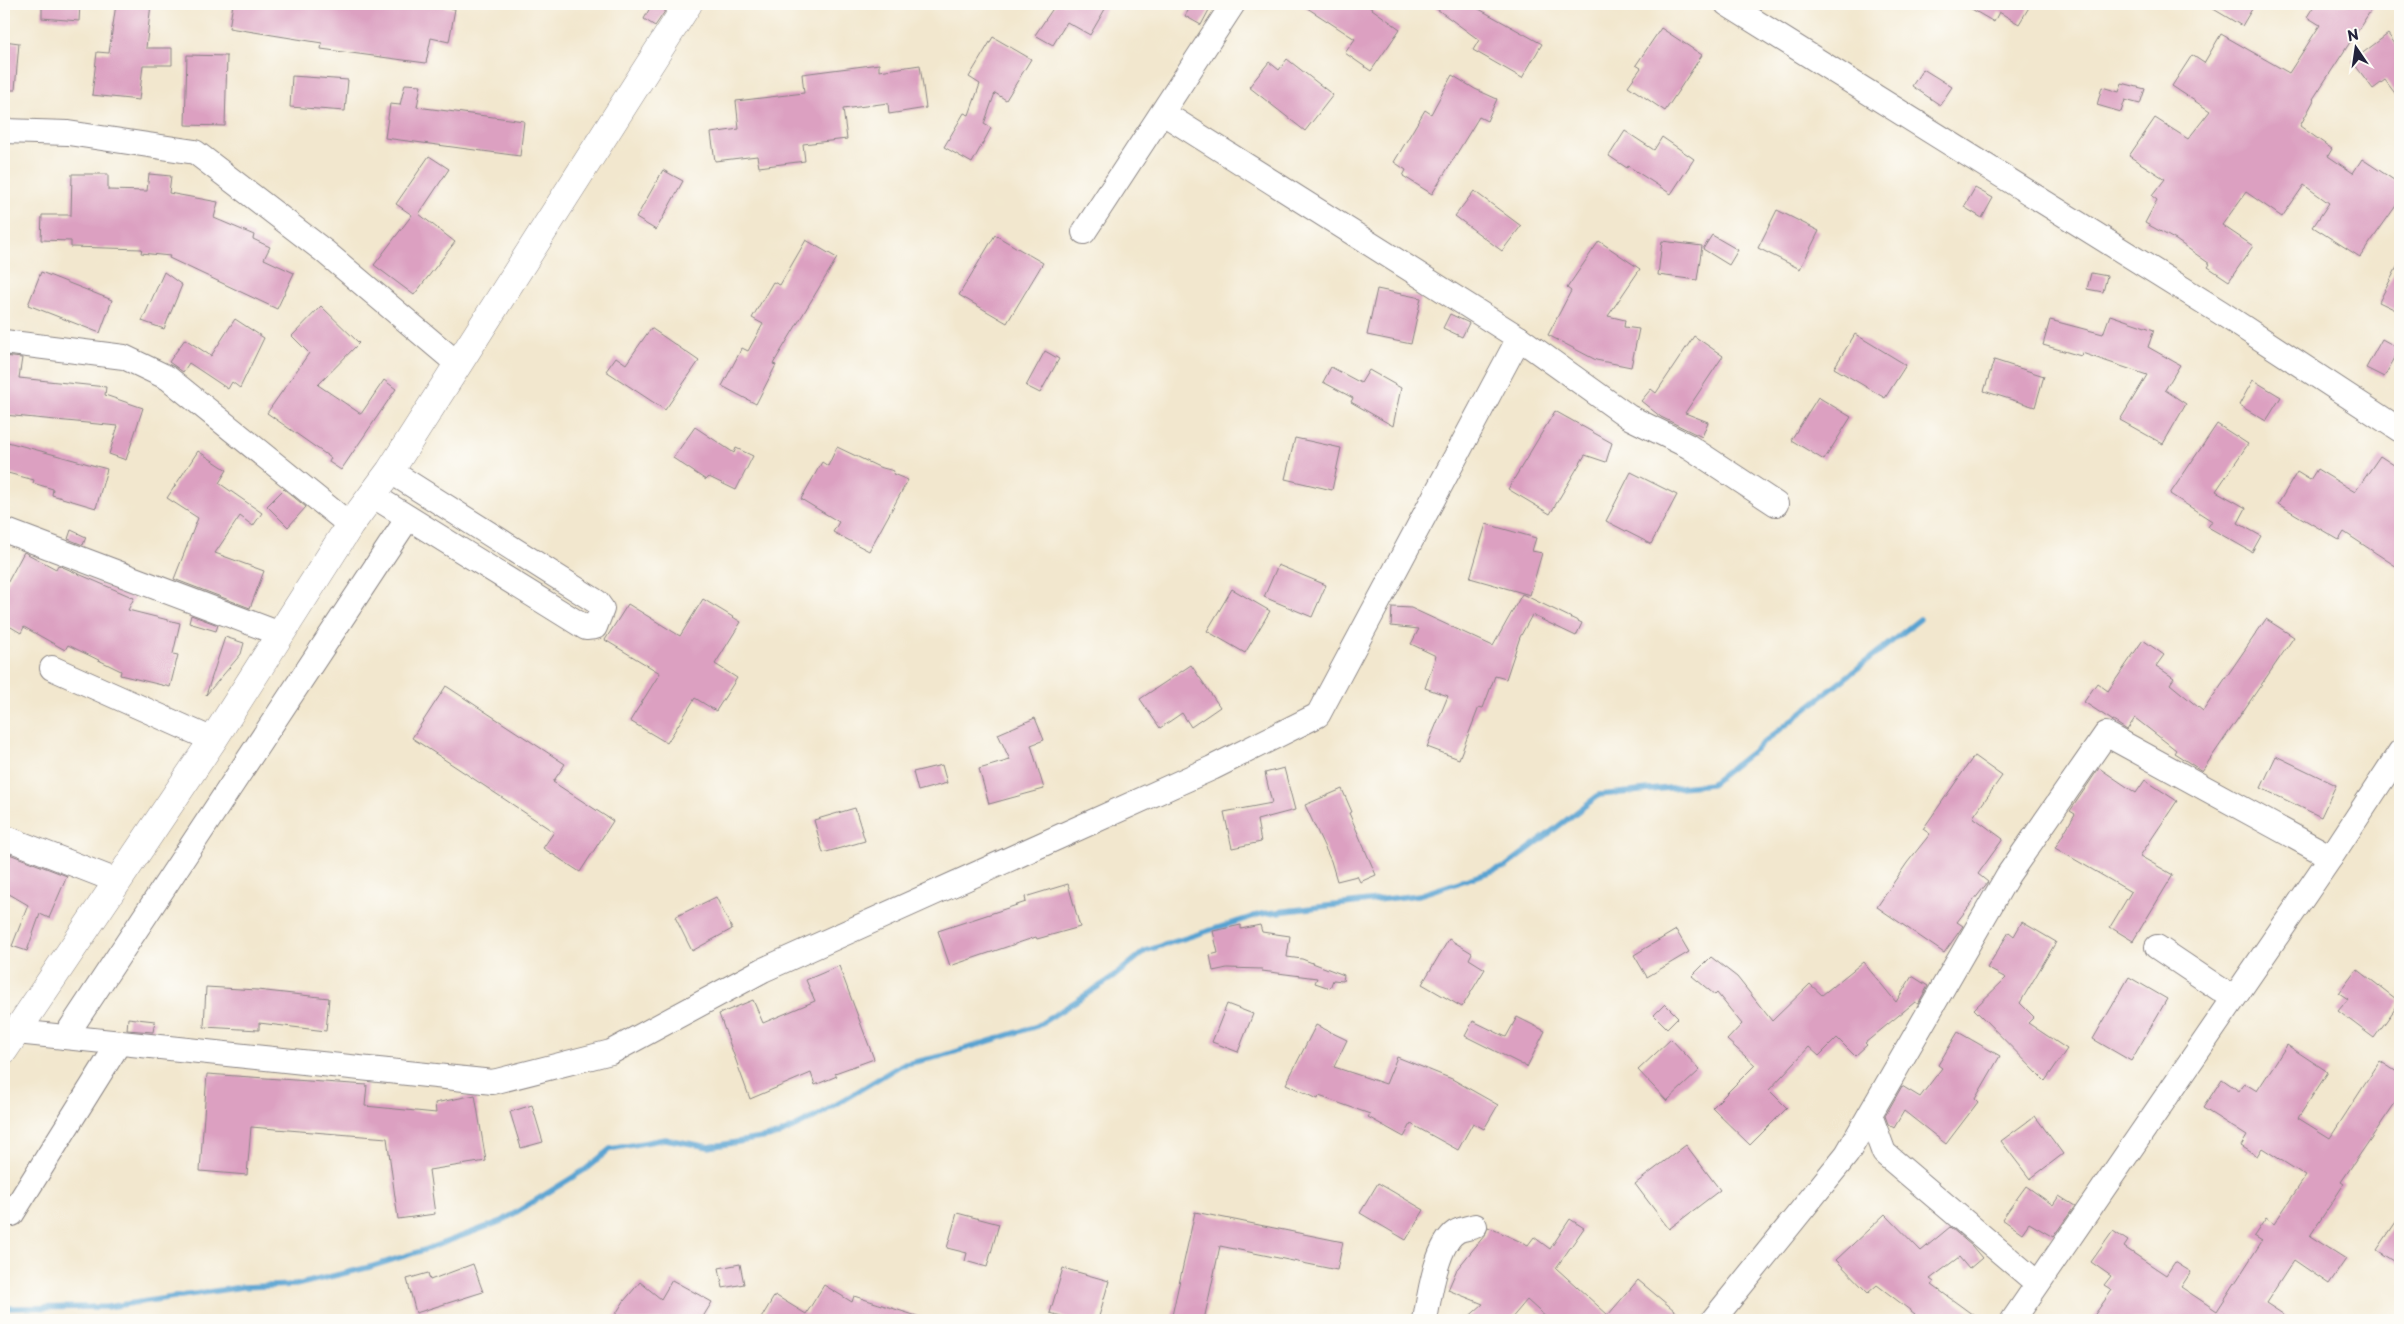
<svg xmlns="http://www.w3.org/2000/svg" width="2404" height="1324" font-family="'Playpen Sans',sans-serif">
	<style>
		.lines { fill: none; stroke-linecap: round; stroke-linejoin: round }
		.stream { stroke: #59a3d1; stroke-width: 5.5 }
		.building { fill: #dca0c1 }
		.minor-casing { stroke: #8a8484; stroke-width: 26 }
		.major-casing { stroke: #8a8484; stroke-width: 29 }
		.minor { stroke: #fff; stroke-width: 24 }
		.major { stroke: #fff; stroke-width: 28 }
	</style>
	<rect width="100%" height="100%" fill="#fdfcf7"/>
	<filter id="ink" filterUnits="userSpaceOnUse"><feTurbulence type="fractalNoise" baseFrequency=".02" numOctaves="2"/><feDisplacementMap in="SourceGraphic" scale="10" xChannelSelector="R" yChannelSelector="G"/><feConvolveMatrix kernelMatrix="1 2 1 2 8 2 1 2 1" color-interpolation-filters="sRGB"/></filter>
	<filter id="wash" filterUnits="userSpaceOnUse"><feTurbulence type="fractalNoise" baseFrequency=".0096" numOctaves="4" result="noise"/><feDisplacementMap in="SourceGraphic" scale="20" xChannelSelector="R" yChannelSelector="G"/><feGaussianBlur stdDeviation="1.12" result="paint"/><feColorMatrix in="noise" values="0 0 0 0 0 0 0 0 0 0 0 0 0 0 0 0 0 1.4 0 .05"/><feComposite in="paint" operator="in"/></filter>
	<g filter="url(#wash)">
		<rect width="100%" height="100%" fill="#f2e7ce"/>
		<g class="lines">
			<polyline class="stream" points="4,1308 107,1307 242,1287 296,1285 370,1267 427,1249 502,1221 586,1169 610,1149 665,1139 709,1147 778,1135 817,1116 901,1065 942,1056 1037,1026 1112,978 1145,951 1261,914 1419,895 1505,867 1599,795 1711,784 1920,619"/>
		</g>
		<g id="blocks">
			<g class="building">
				<polygon points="42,4 80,4 79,21 42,18"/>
				<polygon points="116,4 151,4 146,48 172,48 172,65 143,65 139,100 92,95 97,52 109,53"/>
				<polygon points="233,4 430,4 455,9 449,42 431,38 426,63 321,49 322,43 229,28"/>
				<polygon points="652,4 670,4 655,26 644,19"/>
				<polygon points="1056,4 1108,4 1090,35 1067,22 1053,45 1035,35"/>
				<polygon points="1192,4 1198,4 1209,10 1201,25 1185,16"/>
				<polygon points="1301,4 1365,4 1400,29 1371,71 1345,53 1355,39"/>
				<polygon points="1430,4 1470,4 1542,44 1522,78 1473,50 1479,40"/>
				<polygon points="1963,4 2031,4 2019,24 1999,12 1994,22"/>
				<polygon points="2205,4 2255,4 2242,26"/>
				<polygon points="2315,4 2375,4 2313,99 2314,100 2300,126 2332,149 2328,156 2353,173 2362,159 2400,184 2400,200 2360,257 2313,227 2329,203 2304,185 2282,217 2246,192 2222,225 2253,246 2229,281 2208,267 2210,264 2176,240 2145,223 2157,200 2152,196 2165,179 2129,156 2155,118 2188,139 2210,111 2172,86 2192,55 2204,63 2221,34 2289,73 2320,25 2307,17"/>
				<polygon points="1661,28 1702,55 1665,111 1628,86 1641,68 1636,65"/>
				<polygon points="2388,34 2400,51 2400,100 2385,80 2373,89 2352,61"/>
				<polygon points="993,37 1031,59 1006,100 995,93 984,124 991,128 972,163 944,147 964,113 969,115 980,84 969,77"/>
				<polygon points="4,41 19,43 15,90 4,90"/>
				<polygon points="187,55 227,56 225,126 185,125"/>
				<polygon points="1287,59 1333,95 1305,131 1249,87 1269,62 1279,70"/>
				<polygon points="879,64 879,71 920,65 926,108 889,114 888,103 843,109 847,139 803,144 805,161 759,167 757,156 715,161 711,133 739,129 736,101 804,93 802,74"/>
				<polygon points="1923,69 1952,87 1940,105 1912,86"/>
				<polygon points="1452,75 1475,89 1497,99 1487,121 1479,117 1432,194 1403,176 1406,170 1394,162 1425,110 1431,114"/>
				<polygon points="292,76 348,80 345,111 290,107"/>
				<polygon points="2122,83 2145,89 2140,104 2125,100 2121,112 2097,105 2102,87 2119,92"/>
				<polygon points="405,84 421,85 417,107 524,121 520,156 385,138 390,104 400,105"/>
				<polygon points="1625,131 1654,150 1662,137 1694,159 1671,194 1628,166 1627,168 1609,156"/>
				<polygon points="429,156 449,169 419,214 455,242 414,295 374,265 412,215 396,204"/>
				<polygon points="663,170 683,181 656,230 636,218"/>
				<polygon points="72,174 108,174 108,190 147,191 149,174 171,176 169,193 218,202 214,218 254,235 253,239 270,247 264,259 294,273 277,309 169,258 170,256 141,253 142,249 71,247 71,241 41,240 42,215 71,215"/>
				<polygon points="1975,188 1993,198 1982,218 1964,207"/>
				<polygon points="1474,191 1521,226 1502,251 1455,216"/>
				<polygon points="1777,210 1819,231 1800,269 1758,248"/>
				<polygon points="995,235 1043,263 1007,323 959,295"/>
				<polygon points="1712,235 1738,250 1729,265 1703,249"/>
				<polygon points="806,240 837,258 773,364 776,365 756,404 722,386 742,348 748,351 763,324 752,318 773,282 780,285"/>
				<polygon points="1599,241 1640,269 1608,316 1625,320 1624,327 1639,329 1631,367 1596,360 1548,335 1571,291 1567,288"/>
				<polygon points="1662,241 1702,246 1697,280 1658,275"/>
				<polygon points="2400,261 2400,312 2379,302"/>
				<polygon points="41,272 112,300 100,333 28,305"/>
				<polygon points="164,272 182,285 164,329 142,321"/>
				<polygon points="2091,273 2107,276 2103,292 2087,289"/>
				<polygon points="1377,289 1421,298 1411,344 1367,335"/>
				<polygon points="321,306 359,343 318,385 361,414 384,380 396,389 341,470 329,462 331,458 267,413 309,353 292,336"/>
				<polygon points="1450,314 1469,323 1462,337 1443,328"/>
				<polygon points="2110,315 2154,330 2148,347 2180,365 2165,390 2186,404 2163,444 2120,420 2147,375 2082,353 2081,356 2043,345 2050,320 2103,334"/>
				<polygon points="235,319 264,338 240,388 232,382 228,389 189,363 183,372 169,362 185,339 211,356"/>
				<polygon points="651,328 699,361 665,410 606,371 616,357 626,364"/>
				<polygon points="1855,334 1906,365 1885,398 1834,368"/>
				<polygon points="1694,336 1723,356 1685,413 1708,422 1702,437 1661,417 1641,401 1651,389 1656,393"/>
				<polygon points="2382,339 2400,349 2384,377 2366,368"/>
				<polygon points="1045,351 1059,359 1040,393 1026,386"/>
				<polygon points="4,356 22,358 19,378 106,387 105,395 143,408 126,460 109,454 118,426 4,415"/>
				<polygon points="1994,360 2044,376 2035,407 1984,391"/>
				<polygon points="1331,367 1361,383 1369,370 1401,388 1393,426 1351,402 1353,398 1323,382"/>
				<polygon points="2253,380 2281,397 2266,421 2239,405"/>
				<polygon points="1818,397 1851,417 1824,460 1791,440"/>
				<polygon points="1555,411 1612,443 1606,462 1585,455 1550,514 1508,489"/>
				<polygon points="2217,424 2248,444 2216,491 2246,508 2238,523 2261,536 2252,552 2208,527 2212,521 2170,494"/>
				<polygon points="695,427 734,453 736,448 753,456 736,490 709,477 706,480 673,458"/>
				<polygon points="1295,438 1341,448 1332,490 1285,479"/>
				<polygon points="4,441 107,469 96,508 52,495 53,489 33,483 34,480 4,472"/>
				<polygon points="837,447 879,467 894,471 893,474 908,480 869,551 833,532 839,522 801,499 822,462 828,466"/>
				<polygon points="198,451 227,470 219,483 262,513 253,526 240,516 215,553 264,571 250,608 174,579 198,518 167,498"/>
				<polygon points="2380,456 2400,469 2400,569 2344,532 2339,540 2278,504 2297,472 2310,480 2317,469 2355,492"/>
				<polygon points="1631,472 1677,495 1651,544 1606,521"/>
				<polygon points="284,489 306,507 288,527 267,506"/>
				<polygon points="1486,524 1536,538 1532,551 1542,553 1530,595 1470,578"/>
				<polygon points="71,530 86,537 83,545 68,539"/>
				<polygon points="24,552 56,569 58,565 134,598 128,610 180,623 173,654 178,655 170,687 120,675 121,671 68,645 65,650 24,627 21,633 4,623 4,589"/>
				<polygon points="1278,565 1326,585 1312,617 1264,597"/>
				<polygon points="1232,589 1270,611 1245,653 1207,631"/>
				<polygon points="1522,594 1582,623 1576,636 1532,615 1520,637 1506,679 1495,676 1483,708 1479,707 1459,759 1427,747 1448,696 1425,688 1436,656 1411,644 1419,629 1391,626 1392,607 1411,608 1493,646"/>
				<polygon points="703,599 741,622 715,664 737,678 716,711 695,698 667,743 630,721 660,673 605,640 628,604 680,636"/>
				<polygon points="191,615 218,625 216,631 189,623"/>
				<polygon points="2266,619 2294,637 2202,771 2174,753 2176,750 2135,718 2127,730 2084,702 2097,683 2108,691 2143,640 2164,655 2156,666 2174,678 2170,684 2203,711"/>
				<polygon points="225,637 244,643 241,654 206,695"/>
				<polygon points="1191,665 1220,707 1191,727 1182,713 1160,728 1140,699"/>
				<polygon points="446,686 565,764 553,782 613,821 580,872 543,848 554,832 412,738"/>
				<polygon points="1035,718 1044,740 1031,745 1044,789 989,804 979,769 1010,760 998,734"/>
				<polygon points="1974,756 2002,776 1973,817 2003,839 1978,874 1988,882 1957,922 1963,926 1944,953 1877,907 1907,863 1930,834 1923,829"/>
				<polygon points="2276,756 2336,785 2321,817 2261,788"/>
				<polygon points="942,765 947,783 918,791 913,772"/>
				<polygon points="1284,768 1295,810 1257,820 1261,842 1232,848 1224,812 1272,803 1265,773"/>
				<polygon points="2099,768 2136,793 2145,780 2177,801 2140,856 2173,875 2133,941 2110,927 2131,892 2055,848 2075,814 2070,811"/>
				<polygon points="1342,789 1352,812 1349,813 1376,875 1360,882 1357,876 1337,881 1331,861 1305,805"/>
				<polygon points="855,808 865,841 823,853 814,820"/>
				<polygon points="4,852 67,876 49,918 40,914 27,951 12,946 28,905 4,891"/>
				<polygon points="1068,884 1080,927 1037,939 1036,937 950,966 938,931 1026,902 1025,897"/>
				<polygon points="716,897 732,929 692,951 675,917"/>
				<polygon points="2022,922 2056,942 2020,1003 2034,1017 2028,1023 2067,1049 2045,1081 1974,1009 2006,978 1987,968 2009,932 2014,936"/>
				<polygon points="1241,925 1241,929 1260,925 1262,932 1290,936 1287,957 1302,959 1344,975 1343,981 1333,980 1330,988 1315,983 1317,978 1262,971 1262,969 1227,968 1213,971 1210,955 1218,953 1213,931"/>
				<polygon points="1676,930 1689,952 1647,977 1634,955"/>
				<polygon points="1449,939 1472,953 1469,959 1485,969 1462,1007 1422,984"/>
				<polygon points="1711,957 1737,977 1772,1021 1810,984 1822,995 1863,962 1896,1002 1912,976 1928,986 1918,1004 1915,1002 1865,1043 1867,1045 1855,1056 1837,1038 1819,1056 1809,1047 1769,1090 1787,1108 1750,1145 1712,1108 1755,1065 1727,1040 1742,1024 1717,993 1715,995 1692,976"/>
				<polygon points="839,966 874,1059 835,1073 837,1076 815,1085 811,1073 750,1099 719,1014 753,1000 763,1023 815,1001 806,980"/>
				<polygon points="2357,969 2400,1002 2374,1038 2338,1011 2348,999 2339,993"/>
				<polygon points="2129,977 2167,999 2131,1061 2093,1039"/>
				<polygon points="206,987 257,990 329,998 326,1031 259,1023 259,1030 204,1027"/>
				<polygon points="1227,1004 1253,1014 1238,1052 1212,1042"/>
				<polygon points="1665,1004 1678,1017 1667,1028 1654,1015"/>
				<polygon points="1517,1017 1545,1031 1527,1067 1465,1036 1473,1021 1506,1037"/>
				<polygon points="128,1018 155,1021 153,1032 127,1030"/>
				<polygon points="1316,1025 1347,1040 1334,1067 1386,1084 1397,1057 1452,1079 1498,1105 1484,1129 1473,1123 1458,1150 1411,1124 1404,1137 1368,1117 1370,1114 1319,1096 1318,1099 1286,1084"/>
				<polygon points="1958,1032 2000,1056 1975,1099 1978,1102 1946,1144 1904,1111 1894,1128 1888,1124 1885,1116 1902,1086 1920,1097 1942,1068 1938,1065"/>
				<polygon points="1671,1039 1700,1070 1667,1101 1638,1070"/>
				<polygon points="2287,1045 2328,1072 2298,1118 2330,1138 2380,1061 2400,1074 2400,1096 2341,1182 2344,1184 2310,1236 2346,1259 2329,1284 2294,1260 2266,1303 2292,1320 2091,1320 2112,1290 2104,1285 2111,1276 2091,1262 2113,1231 2128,1241 2124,1247 2166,1275 2175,1262 2191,1272 2181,1287 2217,1311 2262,1241 2254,1236 2266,1218 2274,1224 2306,1176 2262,1148 2257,1156 2241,1146 2247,1136 2203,1108 2222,1079 2239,1091 2244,1083 2257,1091"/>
				<polygon points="207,1074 367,1085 365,1106 436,1113 435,1103 475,1095 486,1161 429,1170 435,1214 398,1219 387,1138 251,1127 247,1175 200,1171"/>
				<polygon points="532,1105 543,1142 521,1148 510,1112"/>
				<polygon points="2035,1116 2063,1154 2030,1179 2001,1141"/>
				<polygon points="1686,1145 1720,1190 1669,1229 1635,1184"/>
				<polygon points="1378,1183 1424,1210 1406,1240 1360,1213"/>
				<polygon points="2026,1186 2053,1205 2059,1196 2075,1206 2053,1237 2029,1223 2022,1233 2002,1219"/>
				<polygon points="1195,1212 1343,1242 1337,1270 1220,1246 1204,1320 1171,1320"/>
				<polygon points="957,1213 999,1224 987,1267 965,1261 967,1253 947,1248"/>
				<polygon points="1885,1214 1921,1251 1950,1227 1972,1246 1982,1258 1969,1269 1959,1257 1930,1279 1934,1282 1932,1285 1980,1320 1910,1320 1915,1314 1877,1285 1868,1293 1836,1260"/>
				<polygon points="2400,1216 2400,1265 2377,1250"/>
				<polygon points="1570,1219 1584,1228 1556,1268 1608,1315 1638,1280 1686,1320 1549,1320 1527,1300 1510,1320 1465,1320 1483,1304 1448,1290 1457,1269 1485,1235 1488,1227 1528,1245 1534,1237 1550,1249"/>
				<polygon points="473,1264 483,1292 416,1313 407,1279 428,1273 430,1280"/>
				<polygon points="740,1264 744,1284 723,1288 719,1268"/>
				<polygon points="1063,1268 1109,1281 1098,1320 1076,1320 1050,1313"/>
				<polygon points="672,1280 712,1302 701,1320 612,1320 624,1301 640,1282 661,1299"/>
				<polygon points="824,1285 852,1302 854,1296 920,1317 919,1320 760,1320 775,1295 806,1314"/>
			</g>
		</g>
	</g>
	<g filter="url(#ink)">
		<use href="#blocks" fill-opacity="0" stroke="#8a8484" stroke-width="1"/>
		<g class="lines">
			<g class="minor-casing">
				<g id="minor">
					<polyline points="1727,4 2220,312 2400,430"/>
					<polyline points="1163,113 1519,338 1629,417 1688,446 1776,504"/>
					<polyline points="4,131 68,133 195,152 324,251 459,365"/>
					<polyline points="1084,232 1233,4"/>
					<polyline points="4,342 124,357 168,378 350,525"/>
					<polyline points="372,495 586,628 595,627 602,609 597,602 390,471"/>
					<polyline points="4,530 280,634"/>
					<polyline points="52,668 213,740"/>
					<polyline points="4,837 117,881"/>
					<polyline points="2157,947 2233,998"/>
					<polyline points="17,1032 493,1082 611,1052 763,970 1212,768 1318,715 1519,338"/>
					<polyline points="65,1037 408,518"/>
					<polyline points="1870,1115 1884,1153 2037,1283"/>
					<polyline points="12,1214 119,1043"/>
					<path d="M1425,1320C1429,1298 1436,1245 1456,1232C1460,1229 1469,1228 1475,1226"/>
					<polyline points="1713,1320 1847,1154 2008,875 2106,734 2331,857"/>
					<polyline points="2013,1320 2331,857 2400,752"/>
				</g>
			</g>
			<g class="major-casing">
				<polyline id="major" points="4,1050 213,740 350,525 390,471 688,4"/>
			</g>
			<use href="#minor" class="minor"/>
			<use href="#major" class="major"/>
		</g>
	</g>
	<rect width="2404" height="1324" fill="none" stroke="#fdfcf7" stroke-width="20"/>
	<g transform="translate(2356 48) rotate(347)" stroke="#fdfcf7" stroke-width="4" paint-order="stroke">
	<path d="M0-4L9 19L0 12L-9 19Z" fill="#22223b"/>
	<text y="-8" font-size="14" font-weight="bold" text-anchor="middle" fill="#22223b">N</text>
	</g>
</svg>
